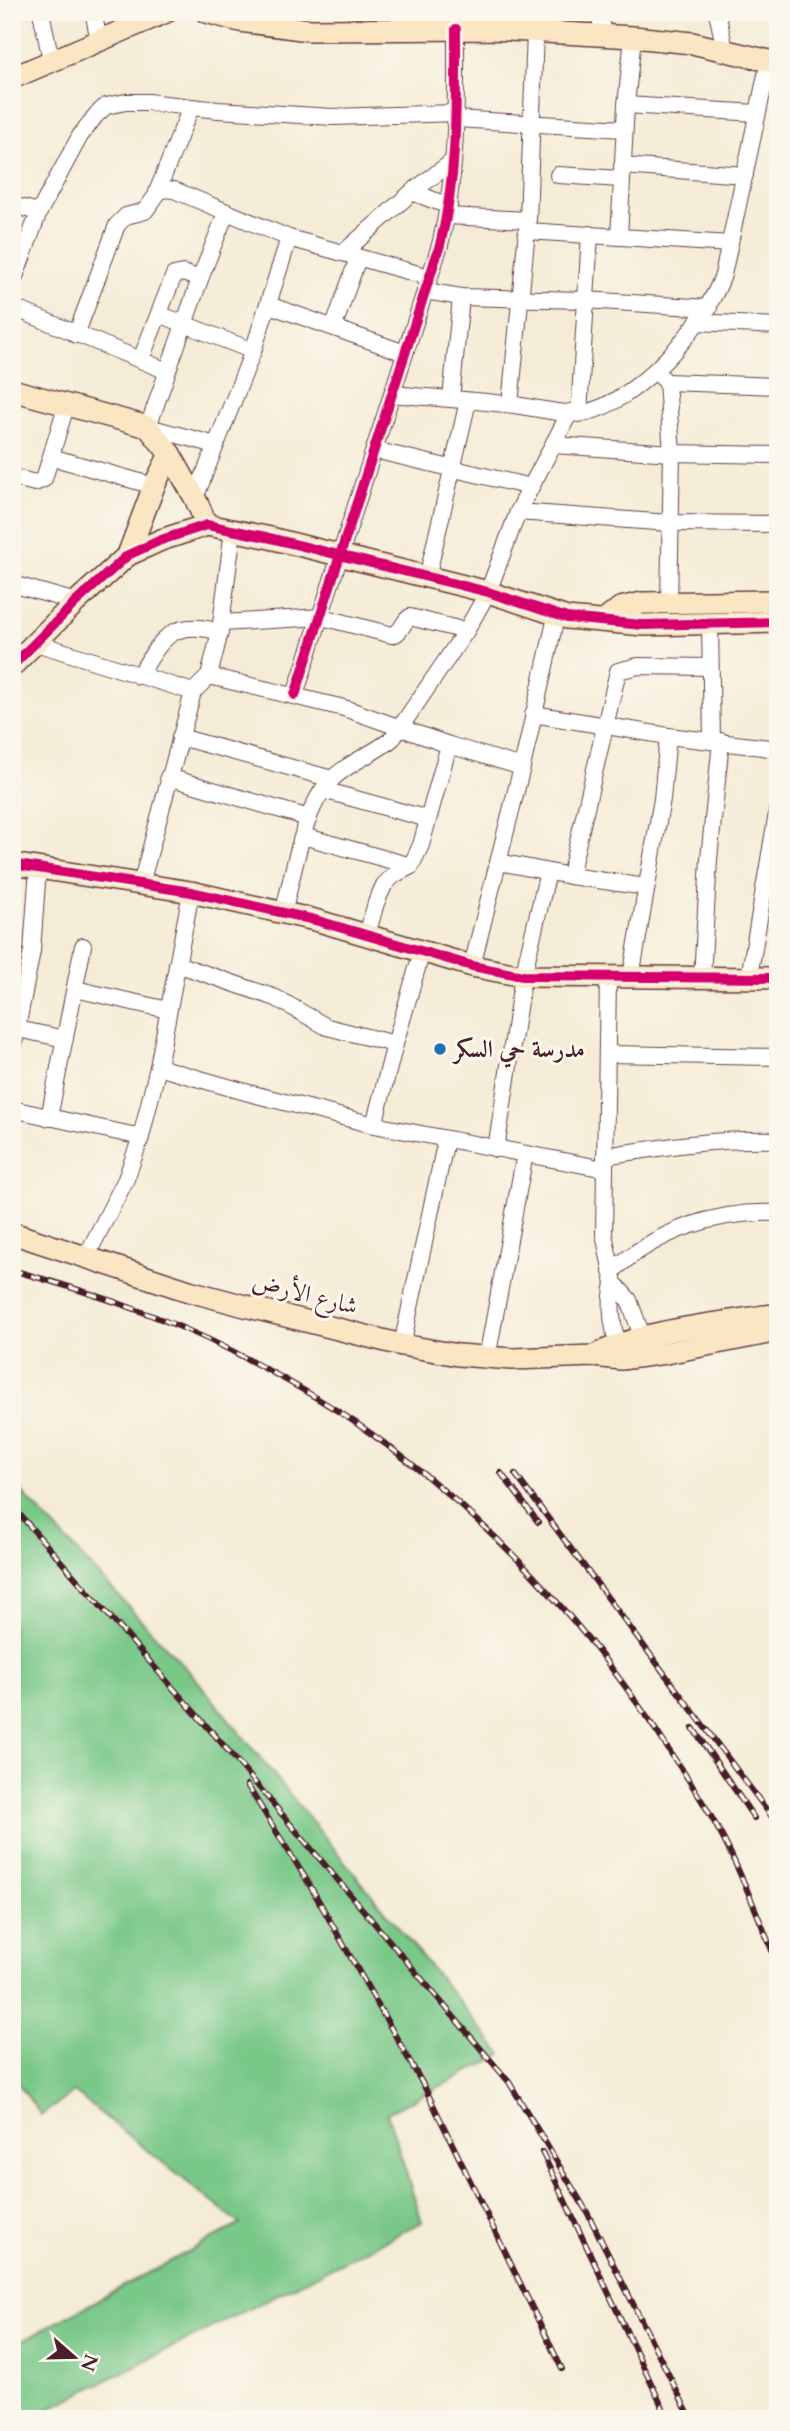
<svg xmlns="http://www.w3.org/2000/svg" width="790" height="2431" font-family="Cardo,Amiri,serif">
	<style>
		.green { fill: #79c888; stroke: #62745a; stroke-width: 2 }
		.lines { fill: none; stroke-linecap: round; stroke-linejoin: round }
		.street-casing { stroke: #643e45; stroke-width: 18 }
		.secondary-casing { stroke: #643e45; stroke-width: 24 }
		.street { stroke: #fff; stroke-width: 16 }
		.secondary { stroke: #fbe6c4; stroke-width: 21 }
		.rail-casing { stroke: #4a1f2b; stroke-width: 6 }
		.rail { stroke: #fbf7ec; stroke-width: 3.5; stroke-dasharray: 10; stroke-linecap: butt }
		.cycleway-casing { stroke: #fbf7ec; stroke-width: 15 }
		.cycleway { stroke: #d6006c; stroke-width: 10 }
		.poi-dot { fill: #1f6fb2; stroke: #fbf7ec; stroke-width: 2.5 }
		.labels { text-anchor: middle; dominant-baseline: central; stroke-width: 6; stroke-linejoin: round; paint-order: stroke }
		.poi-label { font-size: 24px; font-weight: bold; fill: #4a1f2b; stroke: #fbf7ec; text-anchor: start }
		.street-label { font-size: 24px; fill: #4a1f2b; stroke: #fbf7ec }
	</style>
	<rect width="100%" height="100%" fill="#fbf7ec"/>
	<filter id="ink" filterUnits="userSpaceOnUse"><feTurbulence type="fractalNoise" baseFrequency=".0143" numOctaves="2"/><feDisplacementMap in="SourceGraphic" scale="14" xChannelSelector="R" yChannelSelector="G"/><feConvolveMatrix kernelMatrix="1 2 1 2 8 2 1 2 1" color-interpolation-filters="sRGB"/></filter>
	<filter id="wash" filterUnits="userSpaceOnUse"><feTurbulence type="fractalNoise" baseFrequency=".00686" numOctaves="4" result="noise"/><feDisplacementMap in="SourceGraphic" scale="28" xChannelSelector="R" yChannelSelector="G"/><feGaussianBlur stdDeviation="1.57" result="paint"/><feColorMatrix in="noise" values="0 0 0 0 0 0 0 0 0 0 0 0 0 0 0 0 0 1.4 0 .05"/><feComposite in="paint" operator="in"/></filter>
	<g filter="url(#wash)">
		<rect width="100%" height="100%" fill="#f4ecd6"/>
		<polygon class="green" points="12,1482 196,1679 502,2055 387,2113 422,2222 29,2419 12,2419 12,2346 240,2224 74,2092 41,2115 12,2075"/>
	</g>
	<g filter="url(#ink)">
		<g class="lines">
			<g class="street-casing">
				<g id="street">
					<polyline points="41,12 51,60"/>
					<polyline points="93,12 99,40"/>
					<polyline points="600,12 602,36"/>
					<polyline points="717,12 725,50"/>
					<polyline points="626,105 757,113"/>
					<polyline points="456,119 624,129"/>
					<polyline points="622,166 745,175"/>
					<polyline points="558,175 621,179"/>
					<polyline points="157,192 191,107"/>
					<polyline points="412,192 449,206"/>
					<polyline points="12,205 39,212"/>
					<polyline points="447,216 528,220"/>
					<polyline points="527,231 730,244"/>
					<polyline points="619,237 626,105 633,37"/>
					<polyline points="343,253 412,192 453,161"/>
					<polyline points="12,285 39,212 80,136 96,115 106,106 126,102 148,102 218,110 333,117 456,113"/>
					<polyline points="425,291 461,297 585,300 709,308"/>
					<polyline points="269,305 405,353"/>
					<polyline points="12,307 167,371"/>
					<polyline points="159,314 253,351"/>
					<polyline points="697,322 778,326"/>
					<polyline points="334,326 358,258"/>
					<polyline points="76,335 117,225 126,216 145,211 161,189 174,190 289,238 429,277"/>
					<polyline points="141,359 174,275 183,273 200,279"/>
					<polyline points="660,376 667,382 778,386"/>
					<polyline points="667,382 672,453 669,603"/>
					<path d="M392,394C432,398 474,400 514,405C531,407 568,416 583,413C636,404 706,324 723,275L769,61"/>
					<polyline points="451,399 461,297"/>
					<polyline points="510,404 528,220 535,32"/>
					<polyline points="579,414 590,234"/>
					<polyline points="216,445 148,427 200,279 226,213"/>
					<polyline points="554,445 672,453 778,455"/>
					<polyline points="374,450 531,487"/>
					<polyline points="51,457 154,486"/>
					<polyline points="12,477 35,483 44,479 67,403"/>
					<polyline points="195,498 253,351 289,238"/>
					<polyline points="518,512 670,523 778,524"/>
					<polyline points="427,578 468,401"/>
					<polyline points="12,584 76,602"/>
					<path d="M222,623L322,617L392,635C402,633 402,622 410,617L466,631"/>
					<polyline points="710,625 712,740"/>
					<polyline points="36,643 193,692"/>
					<path d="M139,676C162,638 172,618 220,632"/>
					<polyline points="209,676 344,708 449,745 522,767"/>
					<path d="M295,695L440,245C458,174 456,102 456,29"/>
					<polyline points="533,714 668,736 778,749"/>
					<polyline points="180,737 332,779"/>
					<polyline points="168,777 309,818"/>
					<polyline points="323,790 428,819"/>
					<polyline points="303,836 411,866"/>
					<polyline points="499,862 570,876 646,887"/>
					<polyline points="570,876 618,671 638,666 710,667"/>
					<polyline points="141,884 193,692 209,676 220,632 233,530"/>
					<path d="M283,913C294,873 302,811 330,781C347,763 374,754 393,738L466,631L488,592L518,512L570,412"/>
					<polyline points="367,935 376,903 384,885 394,875 411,866 421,845 449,745"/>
					<polyline points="177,964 276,998 327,1027 395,1044"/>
					<polyline points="472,966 522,767 556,617"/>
					<polyline points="631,977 662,799 668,736"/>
					<polyline points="702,977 709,859 721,741"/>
					<polyline points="749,977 778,807"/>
					<polyline points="608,978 604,1234 614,1283 629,1300 646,1347"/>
					<polyline points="75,989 168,1010"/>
					<polyline points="18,1029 65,1039"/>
					<polyline points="12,1054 32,951 38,868"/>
					<polyline points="608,1054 778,1057"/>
					<polyline points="158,1067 249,1093 374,1125 605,1169"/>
					<polyline points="12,1109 141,1137"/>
					<polyline points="49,1118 83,946"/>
					<polyline points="374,1125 395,1044 422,951"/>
					<polyline points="496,1149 523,976 548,872"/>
					<path d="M605,1156C663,1147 719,1138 778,1140"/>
					<polyline points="86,1257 126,1179 141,1137 158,1067 191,892"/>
					<path d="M611,1272C657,1231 716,1210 778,1213"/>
					<path d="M614,1283C608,1309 614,1331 620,1356"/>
					<polyline points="402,1345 446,1140"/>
					<polyline points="487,1358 525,1154"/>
				</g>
			</g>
			<g class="secondary-casing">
				<g id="secondary">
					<polyline points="206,12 240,21 309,30 490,29 633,37 692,43 778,63"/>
					<polyline points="12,78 166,12"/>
					<polyline points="12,390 148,427 170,454 195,498 207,525"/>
					<polyline points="128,555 154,486 170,454"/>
					<polyline points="604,621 620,608 642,603 778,601"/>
					<polyline points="12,666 76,602 128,555 161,540 207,525 266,537 488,592 567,618 643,625 778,622"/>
					<polyline points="12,864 191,892 315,920 472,966 523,976 778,978"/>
					<polyline points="12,1233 189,1291 245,1306 402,1345 458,1355 512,1359 594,1356 621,1359 666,1353 778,1331"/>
					<path d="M594,1356C647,1328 718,1324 778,1314"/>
				</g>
			</g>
			<use href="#street" class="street"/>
			<use href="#secondary" class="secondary"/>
			<g class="rail-casing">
				<g id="rail">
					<path d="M12,1270C86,1291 161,1315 230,1350C273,1372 316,1396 356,1423C484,1511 591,1627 674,1758C689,1780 704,1803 717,1827C741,1871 759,1919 778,1965"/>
					<polyline points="501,1473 538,1522"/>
					<polyline points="515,1474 778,1825"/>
					<polyline points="12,1506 219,1740 509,2082 587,2212 691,2419"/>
					<polyline points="693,1728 754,1818"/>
					<polyline points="247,1785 308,1882 425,2088 562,2369"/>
					<polyline points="542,2152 668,2419"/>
				</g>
			</g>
			<use href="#rail" class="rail"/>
			<g class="cycleway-casing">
				<g id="cycleway">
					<polyline points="12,666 76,602 128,555 161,540 207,525 266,537 488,592 567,618 643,625 778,622"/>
					<path d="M295,695L440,245C458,174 456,102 456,29"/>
					<polyline points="12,864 191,892 315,920 472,966 523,976 778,978"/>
				</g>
			</g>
			<use href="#cycleway" class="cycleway"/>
		</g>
	</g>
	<circle class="poi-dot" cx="440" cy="1049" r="7"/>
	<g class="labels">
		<g class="poi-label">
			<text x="454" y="1049">مدرسة حي السكر</text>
		</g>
		<g class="street-label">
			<text transform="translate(305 1294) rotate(14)">شارع الأرض</text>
		</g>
	</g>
	<rect width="790" height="2431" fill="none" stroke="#fbf7ec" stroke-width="42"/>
	<g transform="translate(74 2357) rotate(110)" stroke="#fbf7ec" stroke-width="5" paint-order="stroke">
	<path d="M0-5L12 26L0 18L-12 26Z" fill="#4a1f2b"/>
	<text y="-10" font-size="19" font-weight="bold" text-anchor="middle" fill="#4a1f2b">N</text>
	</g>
</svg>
